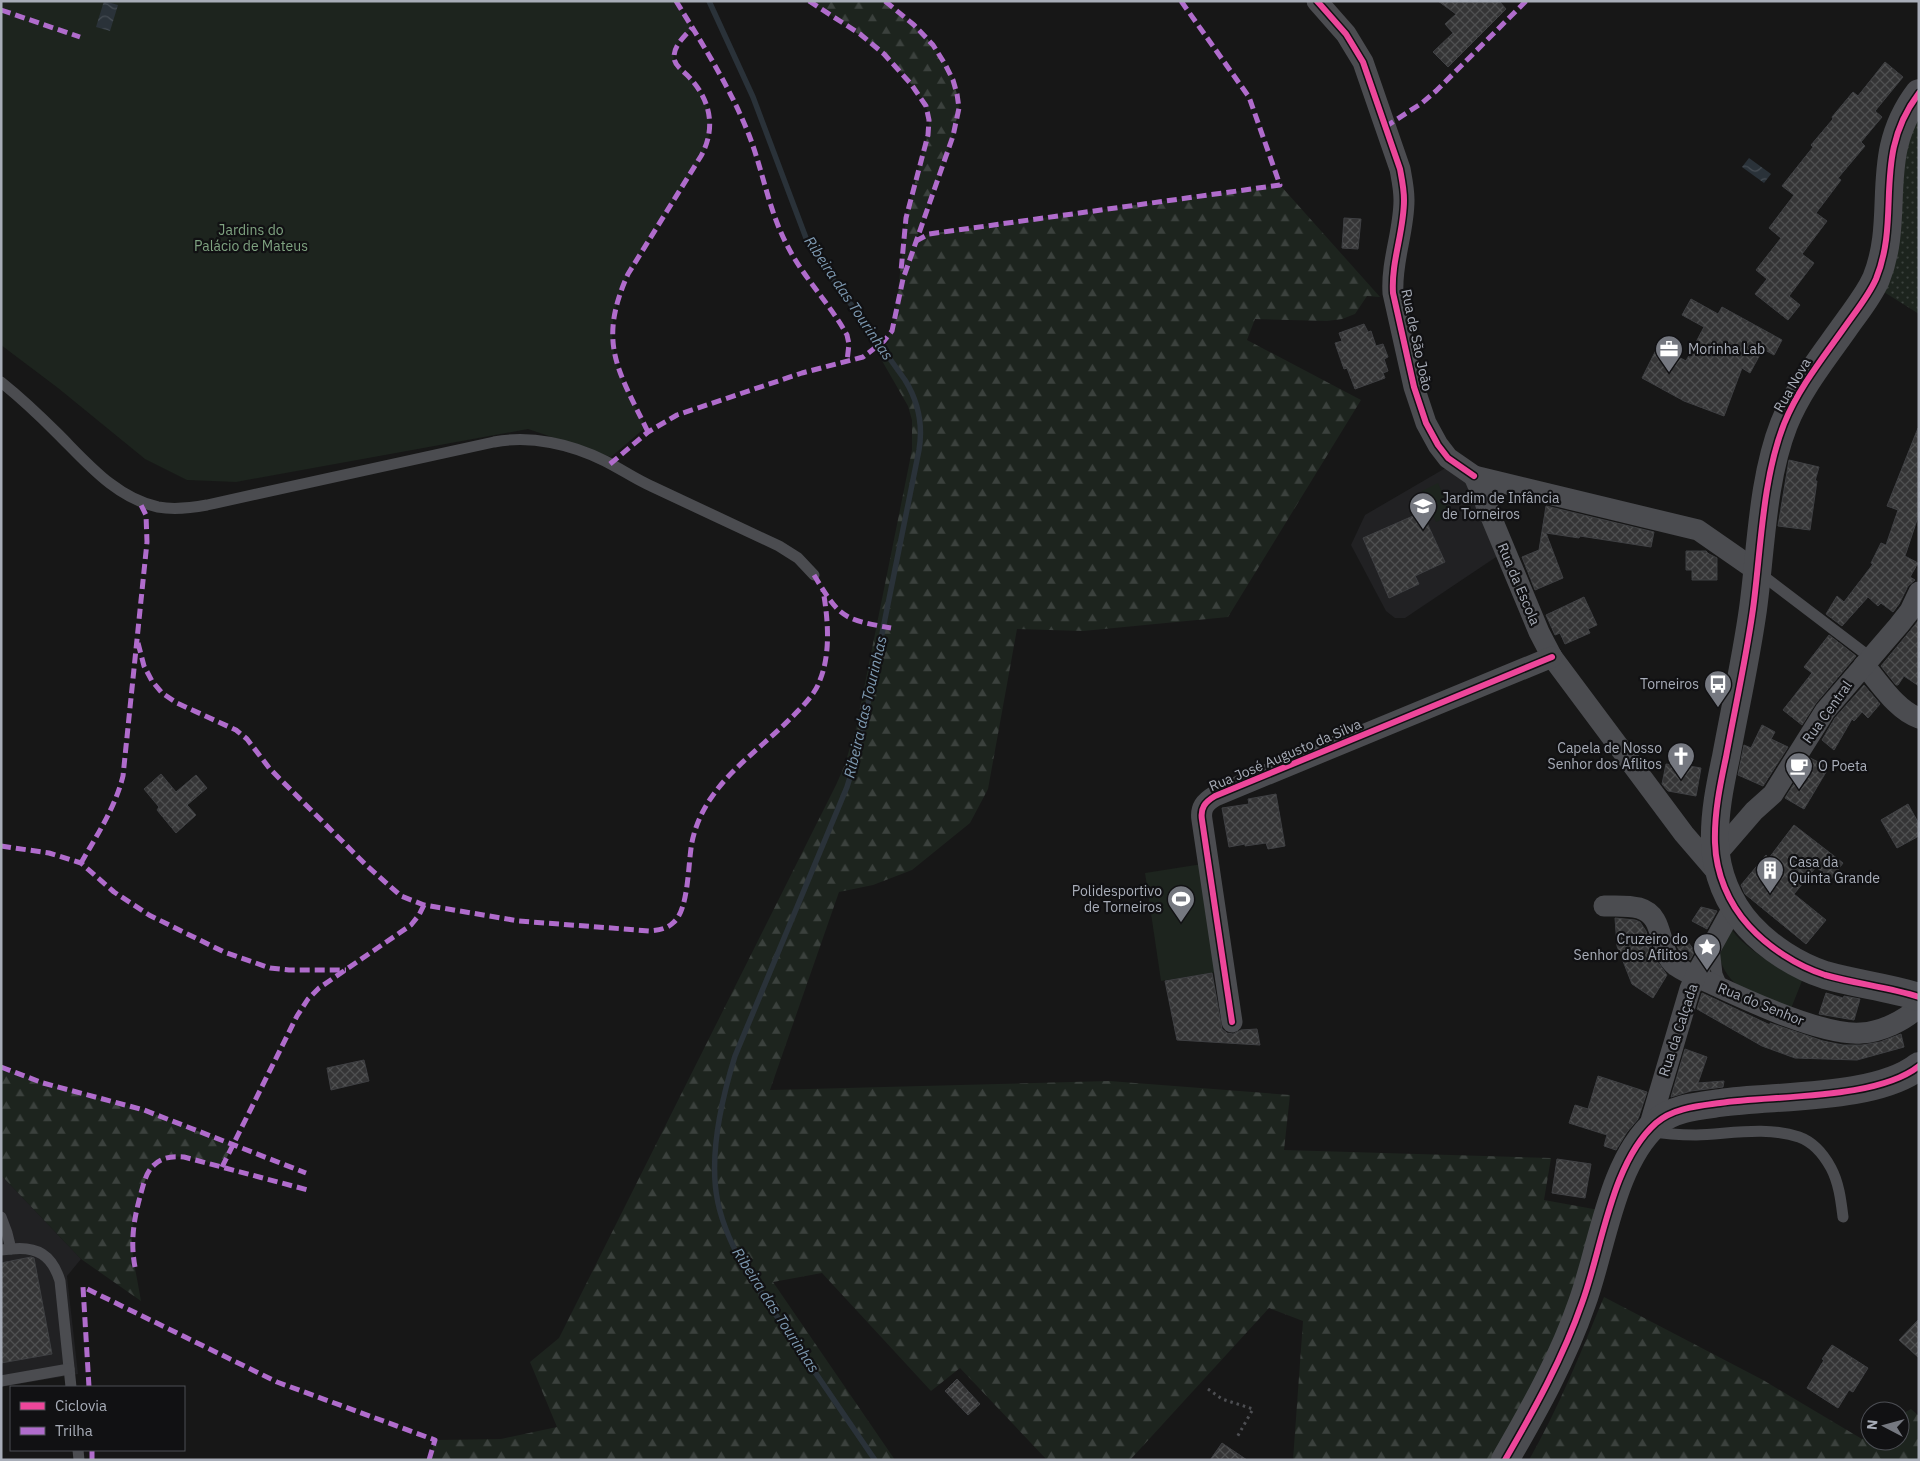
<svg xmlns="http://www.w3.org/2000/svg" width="1920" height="1461" font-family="'IBM Plex Sans',sans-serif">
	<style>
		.built { fill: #212123 }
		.grass { fill: url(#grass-dots) }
		.forest { fill: url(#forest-firs) }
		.green { fill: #1d241e }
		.water { fill: url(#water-waves) }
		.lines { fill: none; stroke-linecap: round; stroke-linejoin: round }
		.stream { stroke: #2a3239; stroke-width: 5.5 }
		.building { fill: url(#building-cross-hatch); stroke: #3f4043 }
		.path { stroke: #4d4e52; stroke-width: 3; stroke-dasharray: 2.5 4; stroke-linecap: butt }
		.service { stroke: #4b4c50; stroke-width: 11 }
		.minor { stroke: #4b4c50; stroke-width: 21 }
		.tertiary { stroke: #4b4c50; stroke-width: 28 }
		.quiet { stroke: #b06ccc; stroke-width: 5; stroke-dasharray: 10 5; stroke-linecap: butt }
		.cycleway-casing { stroke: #111113; stroke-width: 9 }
		.cycleway { stroke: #ed469a; stroke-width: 6 }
		.labels { text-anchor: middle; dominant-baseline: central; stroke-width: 4.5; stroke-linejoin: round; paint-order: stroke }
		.park-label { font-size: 14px; fill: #7fa381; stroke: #111113 }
		.street-label { font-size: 14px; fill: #a8adb8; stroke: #111113 }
		.poi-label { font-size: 14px; fill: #a8adb8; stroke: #111113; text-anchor: start }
		.water-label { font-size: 15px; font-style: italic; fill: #7f9bb3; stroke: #111113 }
	</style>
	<defs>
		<pattern id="grass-dots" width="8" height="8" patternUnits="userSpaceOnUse" patternTransform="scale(1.25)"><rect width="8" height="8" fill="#1d241e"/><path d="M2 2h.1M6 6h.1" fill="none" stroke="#3b413d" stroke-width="1.8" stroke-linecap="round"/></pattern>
		<pattern id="forest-firs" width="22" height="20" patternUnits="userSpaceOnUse" patternTransform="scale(1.25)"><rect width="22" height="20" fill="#1d241e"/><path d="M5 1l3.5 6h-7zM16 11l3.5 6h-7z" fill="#3b413d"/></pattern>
		<pattern id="water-waves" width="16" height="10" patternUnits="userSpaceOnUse" patternTransform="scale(1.25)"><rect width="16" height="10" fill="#2a3239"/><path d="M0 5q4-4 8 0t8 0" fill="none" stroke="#464d54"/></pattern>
		<pattern id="building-cross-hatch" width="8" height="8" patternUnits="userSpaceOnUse" patternTransform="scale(1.25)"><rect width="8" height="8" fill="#353536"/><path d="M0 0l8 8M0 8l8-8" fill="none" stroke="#4f5051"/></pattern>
	</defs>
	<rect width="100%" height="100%" fill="#171717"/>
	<g class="built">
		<polygon points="1449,466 1466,480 1499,555 1405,618 1395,618 1386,611 1351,545 1365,515"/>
		<polygon points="1,1175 81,1259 67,1276 78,1374 1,1387"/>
	</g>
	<polygon class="grass" points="1919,118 1919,314 1884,292 1897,252 1900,236 1900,191 1903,149"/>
	<g class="forest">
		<path d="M809,1H885L914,25L933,45L945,64L953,80L957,94L959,108L953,136L916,240L929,234L1280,185L1380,297L1367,296L1355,314L1342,319L1327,321L1255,319L1247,340L1361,400L1228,617L1083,631L1017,629L988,789L970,823L912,870L873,885L839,892L770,1090L1109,1081L1290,1095L1284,1150L1551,1158L1544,1200L1599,1210L1571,1309L1493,1460H1293L1303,1321L1269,1308L1130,1460H1047L960,1368L931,1391L822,1273L773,1282L895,1460H429L435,1440L501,1439L557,1427L530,1362L559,1338L836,785L844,767L856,728L912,450V420L908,406L877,352L889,342L887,338L892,331L895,318L906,218L929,127L928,112L922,99C891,53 855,31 809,1Z"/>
		<path d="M1,1067L43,1083L144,1110L233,1145L222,1167C205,1162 184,1153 166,1158C141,1166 132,1221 132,1244C133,1263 138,1282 141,1301L81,1259L1,1175Z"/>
		<path d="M1604,1297L1763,1380L1862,1439L1870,1434V1441H1900V1415L1911,1409L1919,1416V1460H1529C1559,1407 1581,1352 1604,1297Z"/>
	</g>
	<g class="green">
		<path d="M1,1H676L692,28C685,36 671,47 674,60C676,66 684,72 689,77C706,95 715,118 707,143C701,163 686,181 675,198C645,244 601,299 615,357C620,382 635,404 646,427L611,457L528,429L236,482L187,480L145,459L58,388L1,345Z"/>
		<polygon points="1438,483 1452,515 1436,522 1422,491"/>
		<polygon points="1202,864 1218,972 1161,981 1145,873"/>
		<path d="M1732,930C1745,949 1782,970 1802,981L1790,1011C1760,997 1727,991 1719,955Z"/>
	</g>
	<g class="water">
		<polygon points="104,1 118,5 110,31 96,27"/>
		<polygon points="1749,158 1771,174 1764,183 1742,167"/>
	</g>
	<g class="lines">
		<path class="stream" d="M709,1L753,97L806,238L815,254L905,380C918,401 923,426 919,450L859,748L847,787L735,1056C721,1101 708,1157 718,1203C724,1231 737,1256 752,1280L875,1460"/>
	</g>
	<g class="building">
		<polygon points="1438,1 1499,1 1506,9 1448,67 1433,52 1453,33 1445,24 1456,14"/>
		<polygon points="1885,62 1903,77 1875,111 1882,117 1861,142 1865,146 1838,178 1841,180 1816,213 1827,221 1802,254 1814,263 1789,296 1800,305 1788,320 1755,294 1767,279 1756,270 1781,238 1769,228 1794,195 1782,186 1813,147 1811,145 1833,119 1832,117 1853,92 1858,96"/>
		<polygon points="1344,218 1361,219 1358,249 1342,248"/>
		<polygon points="1691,299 1718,314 1722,307 1782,340 1774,355 1763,349 1750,373 1742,368 1724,416 1684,401 1642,378 1658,346 1686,361 1704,327 1682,315"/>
		<polygon points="1364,324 1368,332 1371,331 1376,346 1383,344 1388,357 1384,359 1388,371 1383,373 1385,378 1355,389 1347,368 1344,369 1335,343 1342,341 1339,333"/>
		<polygon points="1918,428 1919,514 1905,556 1918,563 1910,577 1915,580 1908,586 1899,604 1893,612 1881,603 1878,606 1868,597 1842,626 1826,614 1837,596 1844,602 1873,564 1871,563 1881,543 1886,545 1898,510 1887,506"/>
		<polygon points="1789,460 1819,467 1815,481 1817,481 1810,530 1778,526"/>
		<polygon points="1546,506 1654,532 1651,547 1580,536 1579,538 1546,533 1563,578 1535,590 1522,557 1539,550"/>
		<polygon points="1422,512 1445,562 1415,576 1419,584 1389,598 1363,538"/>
		<polygon points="1686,551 1706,551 1709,554 1717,558 1717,580 1692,580 1692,570 1686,570"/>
		<polygon points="1584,597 1597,625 1588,629 1590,633 1565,644 1560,633 1555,635 1546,615"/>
		<polygon points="1919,620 1919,686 1904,676 1898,685 1896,685 1881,666"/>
		<polygon points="1829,635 1856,656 1816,703 1802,725 1783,710 1812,673 1804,667"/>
		<polygon points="1864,685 1880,704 1868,718 1862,712 1854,721 1852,719 1834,750 1822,740 1835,718"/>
		<polygon points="1762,725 1775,732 1771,739 1788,747 1763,786 1738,775 1744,745 1751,748"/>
		<polygon points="1675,758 1689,760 1689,766 1701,768 1696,796 1668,791 1662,784 1666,764 1674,765"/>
		<polygon points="1810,758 1829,767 1804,809 1785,798"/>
		<polygon points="161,774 176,792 196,775 207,788 187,805 196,815 176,833 157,810 159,807 144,789"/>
		<polygon points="1276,794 1285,846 1268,849 1266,843 1245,846 1245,844 1229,847 1222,808 1249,804 1248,799"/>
		<polygon points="1908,804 1919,824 1919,836 1897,848 1881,820"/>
		<polygon points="1794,825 1843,863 1831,879 1816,867 1794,894 1826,920 1806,944 1745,894 1741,885 1766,855 1769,858"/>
		<polygon points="1701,907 1717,911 1707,929 1692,921"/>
		<polygon points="1615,918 1635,920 1640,922 1646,931 1655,958 1667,975 1653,998 1632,984 1617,946"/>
		<polygon points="1683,936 1695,951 1690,960 1680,952 1677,946"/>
		<polygon points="1212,973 1222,1029 1227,1033 1233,1034 1241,1030 1257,1029 1260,1045 1177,1040 1165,981"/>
		<polygon points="1702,993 1770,1025 1770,1023 1823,1041 1843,1045 1862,1045 1880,1042 1901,1034 1904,1047 1857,1060 1795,1058 1762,1046 1697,1009"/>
		<polygon points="1826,993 1843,998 1844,996 1860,999 1854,1020 1819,1014"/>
		<polygon points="1685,1049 1707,1057 1698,1083 1724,1081 1723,1087 1691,1091 1671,1097"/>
		<polygon points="364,1060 369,1081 331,1090 327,1068"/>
		<polygon points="1598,1076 1647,1092 1638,1119 1627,1132 1616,1150 1604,1146 1607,1135 1569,1123 1575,1105 1588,1109"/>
		<polygon points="1557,1159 1591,1164 1585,1198 1552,1193"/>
		<polygon points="31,1257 34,1258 52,1354 1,1363 1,1263"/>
		<polygon points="1919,1319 1919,1358 1899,1340"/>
		<polygon points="1832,1345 1868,1368 1853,1392 1849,1390 1838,1408 1807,1388 1824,1360 1822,1359"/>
		<polygon points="957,1379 980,1404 968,1415 945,1391"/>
		<polygon points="1222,1443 1247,1460 1210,1460"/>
	</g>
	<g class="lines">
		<polyline class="path" points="1208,1389 1222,1399 1253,1409 1236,1439"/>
		<g class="service">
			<path d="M1,382C21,398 40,416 58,434C87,463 116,498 158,507C174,510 191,508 207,505L494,442C531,435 571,444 605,461C621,469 635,479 651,486C694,506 736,526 779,546L798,558L814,575"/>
			<polyline points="1758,572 1871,658"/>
			<polyline points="1714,948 1717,974 1723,988"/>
			<path d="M1650,1131C1665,1134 1680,1135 1696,1135C1729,1134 1766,1126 1799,1137C1813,1142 1824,1155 1831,1168C1839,1183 1841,1201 1843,1217"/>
			<polyline points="1,1217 7,1233 11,1249 1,1250"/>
			<path d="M11,1249C37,1246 52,1255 60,1281L71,1387"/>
			<polyline points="1,1381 69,1369"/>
			<polyline points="78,1450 79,1460"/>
		</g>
		<g class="minor">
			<path d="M1317,1L1346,34L1363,62L1400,169C1402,180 1404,189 1404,200C1404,232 1391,261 1393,293L1414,387L1426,423L1438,445L1448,458L1474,476"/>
			<path d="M1864,665C1880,683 1896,710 1919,718"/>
			<polyline points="1716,855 1754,811 1773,794 1825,711 1899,625 1910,611 1919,592"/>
			<polyline points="1721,877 1684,834 1552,657 1539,632 1474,476 1698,530 1757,571"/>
			<path d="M1604,906C1615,906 1628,905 1639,908C1667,916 1656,951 1676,966C1686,973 1699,978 1710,983C1746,1000 1823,1036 1861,1033C1881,1032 1904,1021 1919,1007"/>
			<path d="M1232,1022L1202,820C1200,808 1205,802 1215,796L1552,657"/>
			<polyline points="1648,1131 1690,989 1697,973 1734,906"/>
		</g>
		<g class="tertiary">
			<path d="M1919,93C1871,156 1902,215 1876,279C1868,297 1855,312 1844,328C1822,359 1798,389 1784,424C1762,480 1761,550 1753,609C1746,659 1735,708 1726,757C1720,785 1714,814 1715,843C1716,873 1728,903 1749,926C1768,947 1797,966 1825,975C1856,984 1888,987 1919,997"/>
			<path d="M1505,1460C1534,1410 1563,1358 1582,1303C1602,1249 1611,1163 1656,1123C1673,1108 1698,1106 1720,1103C1775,1095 1876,1100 1919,1066"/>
		</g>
		<g class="quiet">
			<path d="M676,1C703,45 730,87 749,135C763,171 769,212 788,247C804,278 830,304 847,335L849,344L847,361"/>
			<polyline points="809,1 860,34 884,54 911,84 926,106 929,120 928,135 906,218 901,271"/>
			<polyline points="1,10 80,37"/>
			<polyline points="1385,127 1422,103 1436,91 1526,1"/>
			<polyline points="916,241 929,234 1280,185 1249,97 1181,1"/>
			<path d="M648,432C618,370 597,343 628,274L701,156C717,127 710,98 687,75C682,70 674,65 674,57C674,45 685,36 692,28"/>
			<polyline points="610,464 648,432 677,415 802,373 863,357 884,341 892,331 903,279 953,136 959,108 957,94 953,80 945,64 933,45 914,25 885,1"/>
			<path d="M814,575C840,618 842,619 891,628"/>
			<path d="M138,643L144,666L152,681L162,693L177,703L236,730L247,739L270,769L366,865L401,896L424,905L519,921L650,931C659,930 667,929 674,922C689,909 688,862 692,842C704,785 752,757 790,719C801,708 815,695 820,680C831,653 828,618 823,590"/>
			<polyline points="1,846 49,853 81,863 114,892 149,915 224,952 270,968 289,970 346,970"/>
			<path d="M81,863C97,835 115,808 123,776L147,542L146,515L139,501"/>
			<polyline points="1,1067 43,1083 144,1110 306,1173"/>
			<polyline points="222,1167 297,1016 308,999 319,988 411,925 419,915 424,905"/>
			<path d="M135,1267C130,1241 134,1218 141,1193C144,1183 146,1172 154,1165C162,1157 173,1156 184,1157L308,1190"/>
			<polyline points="89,1387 83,1287 277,1382 435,1440 429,1460"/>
			<polyline points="92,1450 92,1460"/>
		</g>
		<g class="cycleway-casing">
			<g id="cycleway">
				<path d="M1317,1L1346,34L1363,62L1400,169C1402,180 1404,189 1404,200C1404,232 1391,261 1393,293L1414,387L1426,423L1438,445L1448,458L1474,476"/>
				<path d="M1919,93C1871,156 1902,215 1876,279C1868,297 1855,312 1844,328C1822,359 1798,389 1784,424C1762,480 1761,550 1753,609C1746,659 1735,708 1726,757C1720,785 1714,814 1715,843C1716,873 1728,903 1749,926C1768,947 1797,966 1825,975C1856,984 1888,987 1919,997"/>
				<path d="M1232,1022L1202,820C1200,808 1205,802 1215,796L1552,657"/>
				<path d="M1505,1460C1534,1410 1563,1358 1582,1303C1602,1249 1611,1163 1656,1123C1673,1108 1698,1106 1720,1103C1775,1095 1876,1100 1919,1066"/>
			</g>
		</g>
		<use href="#cycleway" class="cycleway"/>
	</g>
	<defs>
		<g id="office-pin" transform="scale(1.4375)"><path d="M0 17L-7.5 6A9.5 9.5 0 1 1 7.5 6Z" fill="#757880" stroke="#111113"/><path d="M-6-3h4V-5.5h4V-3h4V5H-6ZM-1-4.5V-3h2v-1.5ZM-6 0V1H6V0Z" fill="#fff"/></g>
		<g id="school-pin" transform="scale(1.4375)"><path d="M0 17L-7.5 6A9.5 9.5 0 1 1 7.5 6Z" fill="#757880" stroke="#111113"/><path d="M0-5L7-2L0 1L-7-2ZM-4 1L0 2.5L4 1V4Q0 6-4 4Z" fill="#fff"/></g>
		<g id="bus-pin" transform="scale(1.4375)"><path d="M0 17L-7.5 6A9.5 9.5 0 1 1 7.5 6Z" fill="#757880" stroke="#111113"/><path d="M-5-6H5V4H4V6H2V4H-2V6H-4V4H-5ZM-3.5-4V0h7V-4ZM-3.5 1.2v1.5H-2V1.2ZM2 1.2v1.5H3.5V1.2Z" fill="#fff"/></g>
		<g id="church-pin" transform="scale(1.4375)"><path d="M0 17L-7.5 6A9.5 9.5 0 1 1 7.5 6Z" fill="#757880" stroke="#111113"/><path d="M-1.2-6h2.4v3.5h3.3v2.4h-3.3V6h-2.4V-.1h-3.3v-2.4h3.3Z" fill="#fff"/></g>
		<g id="cafe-pin" transform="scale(1.4375)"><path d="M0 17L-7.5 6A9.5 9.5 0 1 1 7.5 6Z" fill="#757880" stroke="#111113"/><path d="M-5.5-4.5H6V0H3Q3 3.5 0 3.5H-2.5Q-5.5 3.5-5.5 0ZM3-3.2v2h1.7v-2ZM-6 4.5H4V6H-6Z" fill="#fff"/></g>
		<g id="building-pin" transform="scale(1.4375)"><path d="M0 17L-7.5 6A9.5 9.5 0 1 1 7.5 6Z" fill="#757880" stroke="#111113"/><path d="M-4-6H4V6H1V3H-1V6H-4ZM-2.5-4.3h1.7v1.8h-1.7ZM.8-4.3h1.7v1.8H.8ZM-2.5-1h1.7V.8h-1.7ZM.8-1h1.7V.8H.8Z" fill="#fff"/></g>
		<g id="stadium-pin" transform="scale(1.4375)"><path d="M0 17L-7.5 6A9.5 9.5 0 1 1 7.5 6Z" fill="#757880" stroke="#111113"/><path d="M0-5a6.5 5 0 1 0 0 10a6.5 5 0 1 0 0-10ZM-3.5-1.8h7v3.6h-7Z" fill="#fff"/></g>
		<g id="sight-pin" transform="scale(1.4375)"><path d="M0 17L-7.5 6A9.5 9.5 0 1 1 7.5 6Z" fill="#757880" stroke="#111113"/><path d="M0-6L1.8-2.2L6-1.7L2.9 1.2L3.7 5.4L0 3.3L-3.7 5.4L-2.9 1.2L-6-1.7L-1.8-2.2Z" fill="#fff"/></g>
	</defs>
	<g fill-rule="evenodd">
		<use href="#office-pin" x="1669" y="349"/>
		<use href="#school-pin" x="1423" y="506"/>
		<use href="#bus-pin" x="1718" y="684"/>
		<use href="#church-pin" x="1681" y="756"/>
		<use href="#cafe-pin" x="1799" y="766"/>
		<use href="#building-pin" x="1770" y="870"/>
		<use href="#stadium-pin" x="1181" y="899"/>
		<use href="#sight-pin" x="1707" y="947"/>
	</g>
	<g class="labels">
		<g class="park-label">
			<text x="251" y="230">Jardins do<tspan x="251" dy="16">Palácio de Mateus</tspan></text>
		</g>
		<g class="street-label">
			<text transform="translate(1417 340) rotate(78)">Rua de São João</text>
			<text transform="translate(1792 385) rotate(-60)">Rua Nova</text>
			<text transform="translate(1519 584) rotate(67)">Rua da Escola</text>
			<text transform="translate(1827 712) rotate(-54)">Rua Central</text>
			<text transform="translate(1285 755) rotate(-23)">Rua José Augusto da Silva</text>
			<text transform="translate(1761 1004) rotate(22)">Rua do Senhor</text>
			<text transform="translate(1678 1030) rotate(-72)">Rua da Calçada</text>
		</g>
		<g class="poi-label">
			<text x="1688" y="349">Morinha Lab</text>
			<text x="1442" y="498">Jardim de Infância<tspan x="1442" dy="16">de Torneiros</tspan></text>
			<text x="1699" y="684" text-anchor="end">Torneiros</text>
			<text x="1662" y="748" text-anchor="end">Capela de Nosso<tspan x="1662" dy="16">Senhor dos Aflitos</tspan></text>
			<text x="1818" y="766">O Poeta</text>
			<text x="1789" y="862">Casa da<tspan x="1789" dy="16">Quinta Grande</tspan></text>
			<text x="1162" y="891" text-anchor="end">Polidesportivo<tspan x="1162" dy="16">de Torneiros</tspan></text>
			<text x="1688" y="939" text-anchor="end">Cruzeiro do<tspan x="1688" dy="16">Senhor dos Aflitos</tspan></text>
		</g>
		<g class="water-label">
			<text transform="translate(849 298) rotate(56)">Ribeira das Tourinhas</text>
			<text transform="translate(865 707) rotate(-77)">Ribeira das Tourinhas</text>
			<text transform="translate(776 1310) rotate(57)">Ribeira das Tourinhas</text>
		</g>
	</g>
	<rect width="1920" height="1461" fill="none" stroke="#a8adb8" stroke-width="5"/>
	<rect x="10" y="1386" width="175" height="65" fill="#111113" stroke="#4d4f55"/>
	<rect x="20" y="1402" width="25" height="8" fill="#ed469a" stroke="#4d4f55"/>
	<text x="55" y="1411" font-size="15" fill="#a8adb8">Ciclovia</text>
	<rect x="20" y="1427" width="25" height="8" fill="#b06ccc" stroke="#4d4f55"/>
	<text x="55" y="1436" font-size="15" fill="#a8adb8">Trilha</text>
	<g transform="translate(1885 1426) rotate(276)"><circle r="24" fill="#111113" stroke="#4d4f55"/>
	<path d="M0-4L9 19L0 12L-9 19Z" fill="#757880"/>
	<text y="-8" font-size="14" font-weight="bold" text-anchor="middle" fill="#a8adb8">N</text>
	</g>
</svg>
